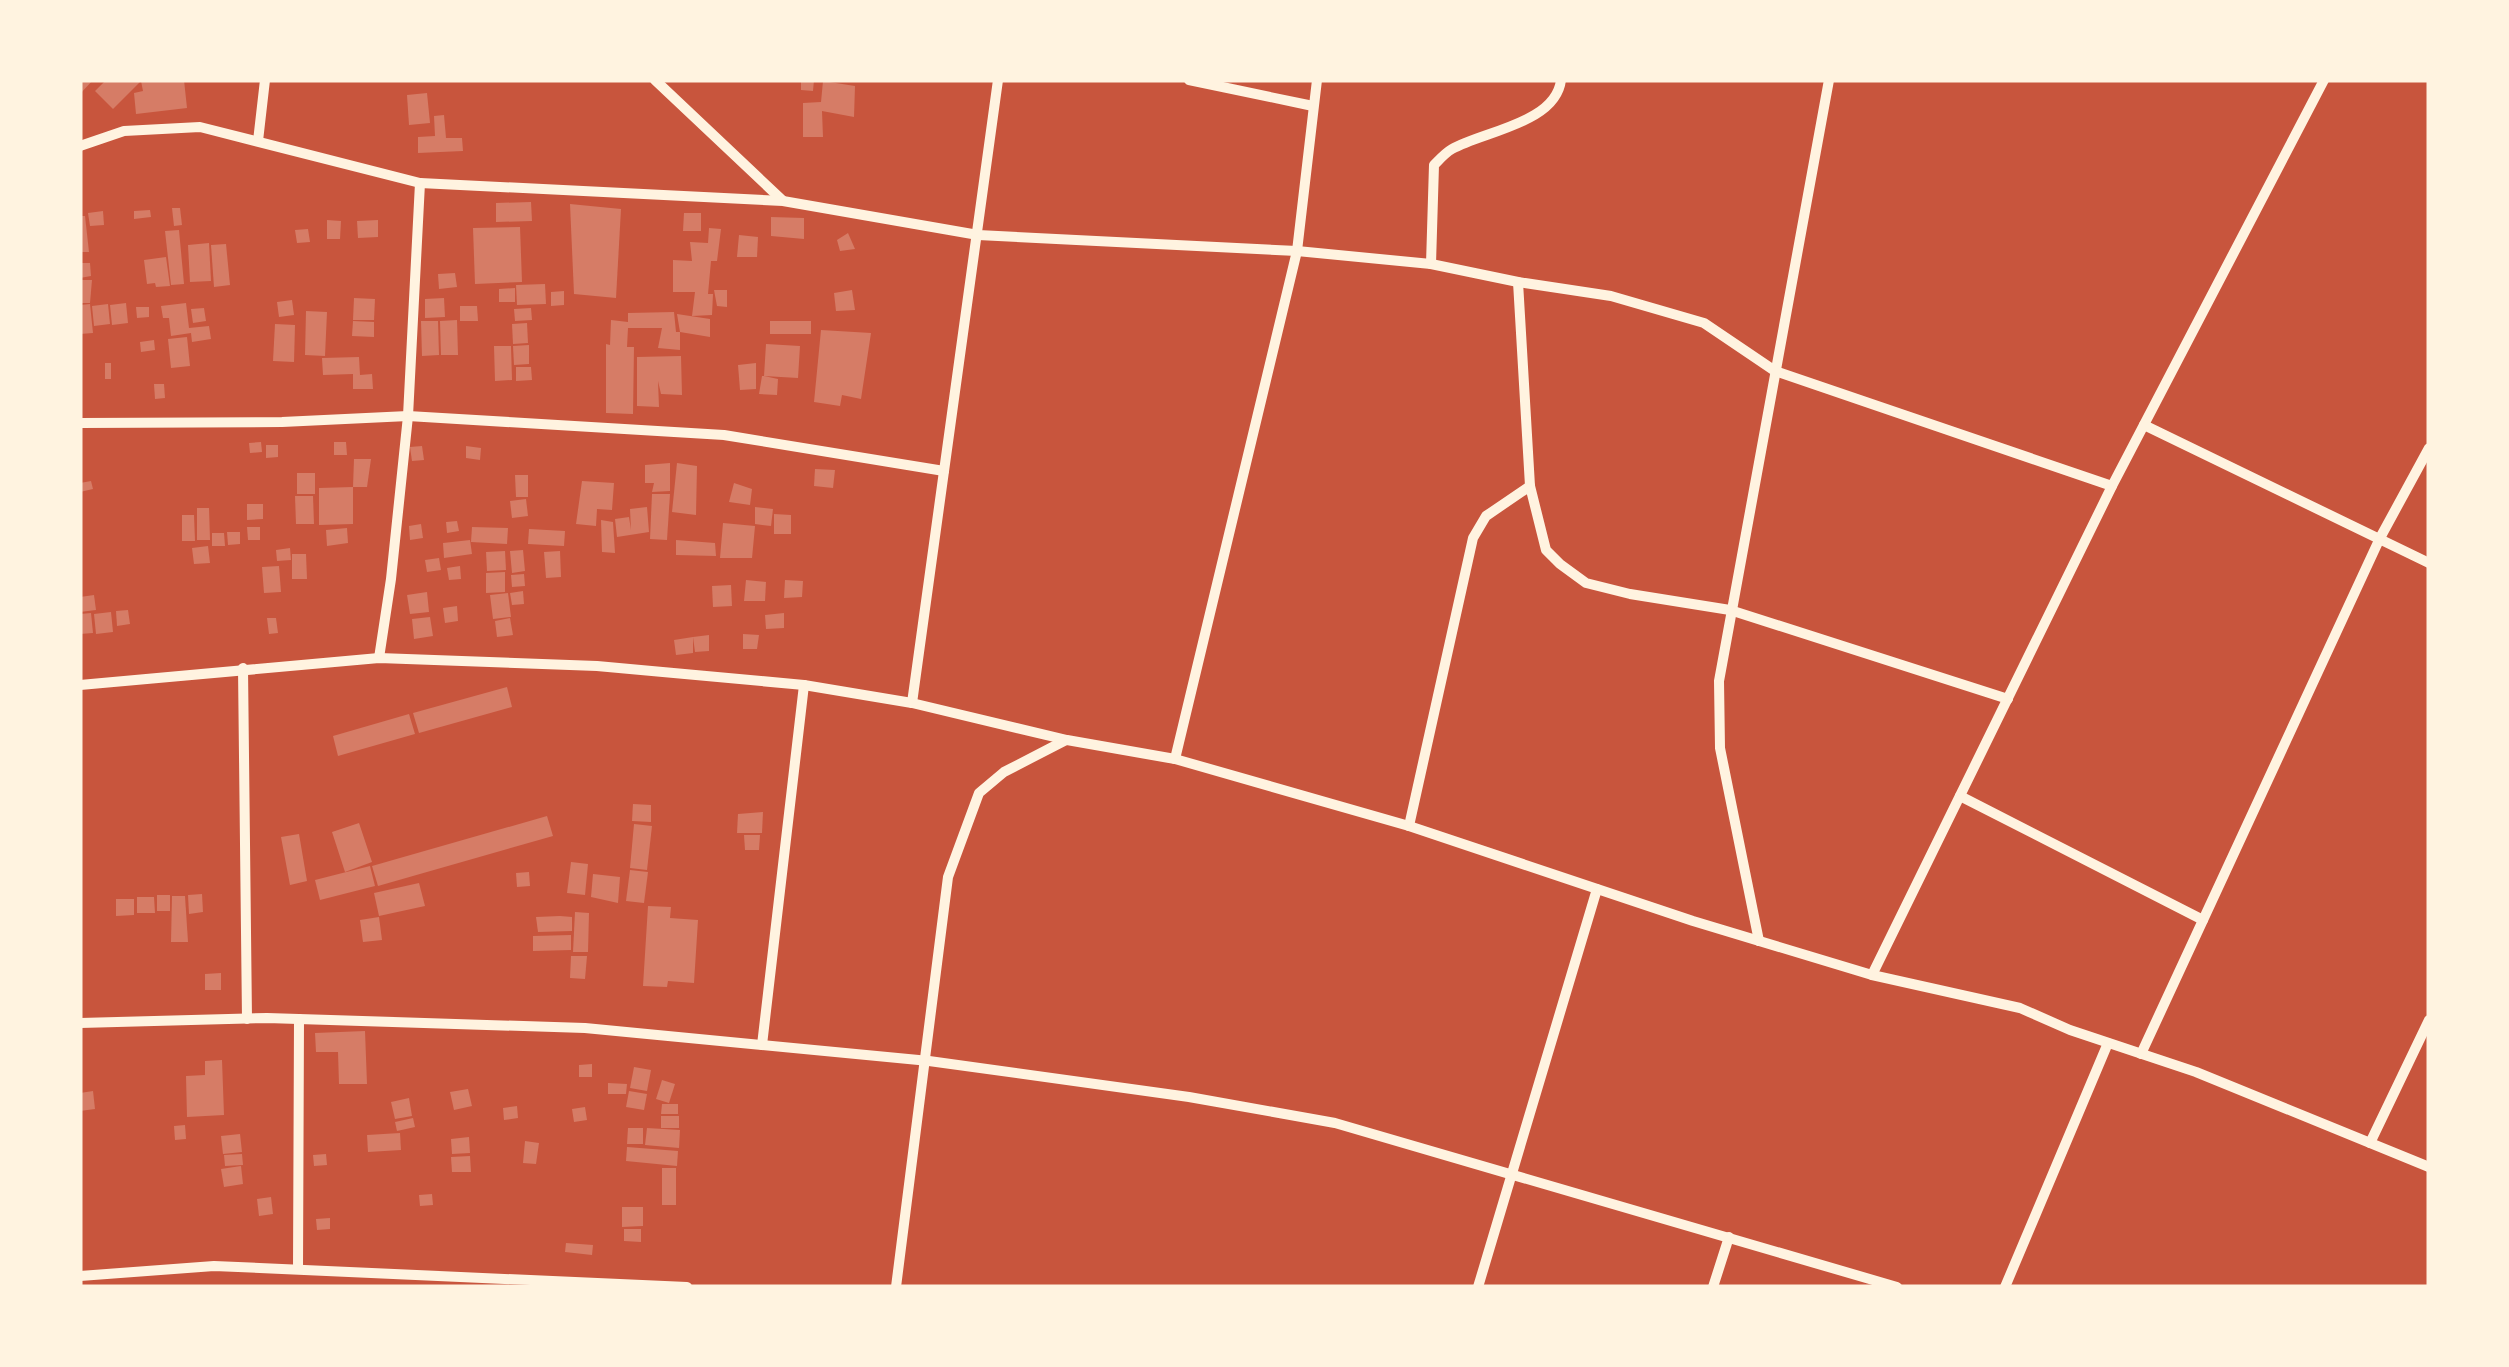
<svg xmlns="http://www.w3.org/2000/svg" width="2509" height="1367" font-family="Helvetica,sans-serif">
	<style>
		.building { fill: #d67c66 }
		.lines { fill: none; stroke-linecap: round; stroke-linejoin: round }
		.minor { stroke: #fff3e0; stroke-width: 10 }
	</style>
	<rect width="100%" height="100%" fill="#c8553d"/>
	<g class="building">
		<polygon points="80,80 93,80 80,94"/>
		<polygon points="106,80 184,80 187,108 136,114 134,93 143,91 141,81 113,109 95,91"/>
		<polygon points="801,80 814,80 813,91 801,90"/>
		<polygon points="823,81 855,86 854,117 822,111 823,137 803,137 803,103 821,102"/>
		<polygon points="427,93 430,123 409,125 407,95"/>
		<polygon points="444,115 446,138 462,138 463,151 418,153 418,137 435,136 434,116"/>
		<polygon points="531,202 532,221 496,222 496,203"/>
		<polygon points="570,204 621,209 616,298 574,294"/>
		<polygon points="172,208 180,208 182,225 174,226"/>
		<polygon points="150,210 151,217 134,219 134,211"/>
		<polygon points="103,211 104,225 90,226 88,213"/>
		<polygon points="684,213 701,213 701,231 683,231"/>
		<polygon points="80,216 85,216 89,252 80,252"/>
		<polygon points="771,217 804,218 804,239 771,236"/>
		<polygon points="327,220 341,221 340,239 327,239"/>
		<polygon points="378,220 378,237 358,238 357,221"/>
		<polygon points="520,227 522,282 475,284 473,228"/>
		<polygon points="709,228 721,229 717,261 711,261 708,294 713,294 712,315 692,316 695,292 673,292 673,260 692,261 690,242 708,243"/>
		<polygon points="308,229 310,242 297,243 295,230"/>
		<polygon points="179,230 184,284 171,285 165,231"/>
		<polygon points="848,233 855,249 840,251 837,240"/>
		<polygon points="739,235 758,237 757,257 737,257"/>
		<polygon points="209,243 211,281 190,282 188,245"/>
		<polygon points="226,244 230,285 214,287 211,245"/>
		<polygon points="166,257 170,286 156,287 155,283 147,284 144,260"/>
		<polygon points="80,263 90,263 91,276 80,278"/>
		<polygon points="455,273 457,287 439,289 438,274"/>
		<polygon points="80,280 92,280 90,303 80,303"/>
		<polygon points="545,284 546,304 517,305 516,285"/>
		<polygon points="515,288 515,302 499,302 499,289"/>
		<polygon points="714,290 727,290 727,307 717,306"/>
		<polygon points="852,290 855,310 836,311 834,293"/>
		<polygon points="564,291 564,305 551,306 551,292"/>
		<polygon points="354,298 375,299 374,320 353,320"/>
		<polygon points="444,298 445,317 425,318 425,299"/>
		<polygon points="292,300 294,315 279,317 277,302"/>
		<polygon points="126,303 128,323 112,325 110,305"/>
		<polygon points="186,303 189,328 209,326 211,339 192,342 191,333 171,336 169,318 163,318 161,306"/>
		<polygon points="90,304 93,333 80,334 80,305"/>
		<polygon points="108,304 110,324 94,326 92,306"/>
		<polygon points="460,306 477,306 478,321 460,321"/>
		<polygon points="136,307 149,307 149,317 137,318"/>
		<polygon points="204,308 206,321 193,323 191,309"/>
		<polygon points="531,308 532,320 515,321 514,309"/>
		<polygon points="306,311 327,312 325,356 305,355"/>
		<polygon points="674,312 676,332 680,332 677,314 710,319 710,337 680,332 680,350 658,348 662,328 628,328 627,347 634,347 633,414 606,413 606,344 610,345 611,320 628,322 628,313"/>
		<polygon points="457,320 458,355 441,355 440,321"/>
		<polygon points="353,321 374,322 374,337 352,336"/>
		<polygon points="421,321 438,321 439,355 422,356"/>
		<rect x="770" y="321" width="41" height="13"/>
		<polygon points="527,323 528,343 513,344 512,324"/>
		<polygon points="275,324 295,325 294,362 273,361"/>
		<polygon points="821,330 871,333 861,399 842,395 840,406 814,402"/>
		<polygon points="187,337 190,366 171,368 168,339"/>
		<polygon points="154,340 155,350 141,352 140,342"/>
		<polygon points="766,344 800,346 798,378 764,376 778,379 777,395 759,394 762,376 764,376"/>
		<polygon points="529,345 529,364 514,365 513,346"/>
		<polygon points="494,346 511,346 512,380 495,381"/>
		<polygon points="681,356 682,395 661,394 658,381 659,407 637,406 637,357"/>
		<polygon points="359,357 360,375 372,374 373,389 353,389 353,374 323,375 322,358"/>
		<rect x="105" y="363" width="6" height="16"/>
		<polygon points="756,363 756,389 740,390 738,365"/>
		<polygon points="516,367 531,367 532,380 516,381"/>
		<polygon points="154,384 164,384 165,398 155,399"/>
		<polygon points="261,442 262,452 250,453 249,443"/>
		<polygon points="334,442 346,442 347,455 334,455"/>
		<polygon points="266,445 278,445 278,457 266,458"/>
		<polygon points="422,446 424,460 412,461 410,447"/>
		<polygon points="466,446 481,448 480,460 466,458"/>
		<polygon points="354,459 371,459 367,487 353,487"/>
		<polygon points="670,463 670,491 652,492 654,483 645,483 645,465"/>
		<polygon points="677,463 697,466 696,515 672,512"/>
		<polygon points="815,469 835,470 833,488 814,486"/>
		<rect x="297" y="473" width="18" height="21"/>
		<polygon points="515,475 528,475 528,497 516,497"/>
		<polygon points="91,481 93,489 80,492 80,483"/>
		<polygon points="582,481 614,483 612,510 597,509 596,526 576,524"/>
		<polygon points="734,483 752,489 750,505 729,502"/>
		<polygon points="353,487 353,524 319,525 319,488"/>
		<polygon points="652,494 670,494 667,540 650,539"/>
		<polygon points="295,496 313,496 314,524 296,524"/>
		<polygon points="526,499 528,516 512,518 510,501"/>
		<polygon points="247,504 263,504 263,519 247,520"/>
		<polygon points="647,507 649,532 617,537 615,519 629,517 631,530 630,509"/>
		<polygon points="755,507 773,509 771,526 755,524"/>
		<polygon points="197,508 209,508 210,540 197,540"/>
		<polygon points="774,514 791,515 791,534 774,534"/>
		<polygon points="182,515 194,515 195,541 182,541"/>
		<polygon points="601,520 613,522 615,553 602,552"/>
		<polygon points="457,521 459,531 447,533 446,522"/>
		<polygon points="723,523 755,526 752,558 720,558"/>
		<polygon points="421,524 423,538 410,540 409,526"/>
		<polygon points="247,527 260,527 260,540 248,540"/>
		<polygon points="472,527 508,528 507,544 471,542"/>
		<polygon points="347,528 348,543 327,546 326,530"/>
		<polygon points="529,529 565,531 564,546 528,544"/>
		<polygon points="227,532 240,532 240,544 228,545"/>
		<polygon points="212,533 224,533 225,546 212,546"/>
		<polygon points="470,540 472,554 444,558 443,543"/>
		<polygon points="676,540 715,543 716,556 676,555"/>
		<polygon points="208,546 210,563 194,564 192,548"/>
		<polygon points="290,548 291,560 277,561 276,550"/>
		<polygon points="523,550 525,571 512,573 510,551"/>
		<polygon points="505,551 506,570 487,571 486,552"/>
		<polygon points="560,551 561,577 546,578 544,552"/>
		<polygon points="292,554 306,554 307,579 292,579"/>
		<polygon points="439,558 441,570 427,572 425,560"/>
		<polygon points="279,566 281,592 264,593 262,567"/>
		<polygon points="460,566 461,579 449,580 447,568"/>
		<polygon points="505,572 505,592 486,593 486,573"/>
		<polygon points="524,574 525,586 512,587 511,575"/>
		<polygon points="746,580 766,582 765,601 744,601"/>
		<polygon points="785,580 803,581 802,597 784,598"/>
		<polygon points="731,585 732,606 713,607 712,586"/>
		<polygon points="523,591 524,604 512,605 510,593"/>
		<polygon points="427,592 429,612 410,614 407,595"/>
		<polygon points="508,593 511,617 493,619 490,595"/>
		<polygon points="94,595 96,610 80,612 80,597"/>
		<polygon points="457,606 458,621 445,623 443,608"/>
		<polygon points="128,610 130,624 117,626 116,611"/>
		<polygon points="111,612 113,632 96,634 94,614"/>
		<polygon points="91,613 93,633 80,634 80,614"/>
		<polygon points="784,613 784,628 766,629 765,615"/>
		<polygon points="430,617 433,636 414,639 412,619"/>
		<polygon points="267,618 276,618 278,633 269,634"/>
		<polygon points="510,618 513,635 497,637 495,621"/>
		<polygon points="743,634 759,635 757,649 743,649"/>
		<polygon points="709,635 709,651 695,652 693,637 693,653 676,655 674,640 693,637"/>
		<polygon points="507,687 512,707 419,733 413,713"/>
		<polygon points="409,714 415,734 338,756 333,736"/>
		<polygon points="633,804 651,805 651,822 632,821"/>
		<polygon points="763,812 762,833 737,833 738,814"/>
		<polygon points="547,816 553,836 378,886 372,866"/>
		<polygon points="359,823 372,862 345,872 332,832"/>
		<polygon points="634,824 652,826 647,870 630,868"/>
		<polygon points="299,834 307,881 290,885 281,837"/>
		<polygon points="744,835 760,835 759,850 745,850"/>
		<polygon points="571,862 588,864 585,895 567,893"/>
		<polygon points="370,866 375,886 320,900 315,880"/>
		<polygon points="630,870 648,872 644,903 626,901"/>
		<polygon points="529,872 530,886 517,887 516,873"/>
		<polygon points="593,874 620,877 618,903 591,897"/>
		<polygon points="419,883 425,906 379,916 374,893"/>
		<polygon points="202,894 203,912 189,914 188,895"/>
		<rect x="157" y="895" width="13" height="16"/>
		<polygon points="172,896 185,896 188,942 171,942"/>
		<polygon points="137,897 154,897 155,913 137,913"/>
		<polygon points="116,899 134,899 134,915 116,916"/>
		<polygon points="648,906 671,907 670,918 698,920 694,983 668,981 667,987 643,986"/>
		<polygon points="575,912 589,913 588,952 573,952"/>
		<polygon points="560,916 572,917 572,931 538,932 536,917"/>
		<polygon points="379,917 382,940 363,942 360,920"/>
		<polygon points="571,935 571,950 533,951 533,936"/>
		<polygon points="571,956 587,956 585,979 570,978"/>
		<polygon points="221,973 221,990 205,990 205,974"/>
		<polygon points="365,1031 367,1084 339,1084 338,1052 316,1052 315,1033"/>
		<polygon points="222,1060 224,1115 187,1117 186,1076 205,1075 205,1061"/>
		<polygon points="592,1064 592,1077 579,1077 579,1065"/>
		<polygon points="634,1067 651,1070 647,1091 630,1088"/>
		<polygon points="662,1080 675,1084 669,1103 656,1099"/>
		<polygon points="608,1083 627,1084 626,1094 608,1094"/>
		<polygon points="468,1089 472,1106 454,1110 450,1092"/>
		<polygon points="93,1091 95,1109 80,1111 80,1093"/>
		<polygon points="629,1091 647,1094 644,1110 626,1107"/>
		<polygon points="409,1098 412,1116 395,1119 391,1102"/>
		<polygon points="662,1104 678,1104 678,1114 661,1114"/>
		<polygon points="517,1106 518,1118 504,1120 503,1108"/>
		<polygon points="585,1107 587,1120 574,1122 572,1109"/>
		<rect x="661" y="1116" width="18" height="12"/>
		<polygon points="413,1118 415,1127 397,1131 395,1122"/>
		<polygon points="185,1125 186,1139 175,1140 174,1126"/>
		<polygon points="628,1128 643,1128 643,1144 627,1144"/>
		<polygon points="647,1128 680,1130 679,1148 645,1145"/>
		<polygon points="400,1133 401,1150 368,1152 367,1135"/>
		<polygon points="240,1134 242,1152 223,1154 221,1136"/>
		<polygon points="469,1137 470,1153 452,1154 451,1139"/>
		<polygon points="525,1141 539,1143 536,1164 523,1163"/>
		<polygon points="627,1147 678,1151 677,1166 626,1161"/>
		<polygon points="242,1154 243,1165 225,1166 224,1155"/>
		<polygon points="326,1154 327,1165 314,1166 313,1155"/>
		<polygon points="470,1156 471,1172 452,1172 451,1157"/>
		<polygon points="241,1166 243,1184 224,1187 221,1169"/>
		<rect x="662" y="1168" width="14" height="37"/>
		<polygon points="432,1194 433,1205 420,1206 419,1195"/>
		<polygon points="271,1197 273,1214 259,1216 257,1199"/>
		<polygon points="622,1207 643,1207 643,1226 622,1227"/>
		<polygon points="330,1218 330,1229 317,1230 316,1219"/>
		<polygon points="624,1229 641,1229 641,1242 624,1241"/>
		<polygon points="566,1243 593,1245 592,1255 565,1252"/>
	</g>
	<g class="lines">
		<g class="minor">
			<polyline points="655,80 782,200"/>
			<polyline points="1189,80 1313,106"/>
			<polyline points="258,141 265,80"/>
			<polyline points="80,146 124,131 200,127 420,183 783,201 978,235 1297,251 1431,264 1518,282 1611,296 1704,323 1775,371 2112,486"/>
			<path d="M1431,264L1434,165C1439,160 1445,153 1452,149C1484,131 1556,123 1561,80"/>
			<polyline points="1518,282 1530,486 1546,550 1560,564 1586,583 1630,594 1730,610 2008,699"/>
			<polyline points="80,423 282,422 408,416 724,435 944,471"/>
			<polyline points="2144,425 2429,563"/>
			<polyline points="379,658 391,579 408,416 420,183"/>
			<polyline points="243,668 247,1019"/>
			<polyline points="80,685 379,658 597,666 804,685 912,703 1067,740 1175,759 1409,826 1693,921 1872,975 2020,1008 2070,1030 2196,1072 2429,1167"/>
			<polyline points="912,703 998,80"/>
			<polyline points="1175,759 1297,251 1317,80"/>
			<polyline points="1960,796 2203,920"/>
			<polyline points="1409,826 1473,538 1486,516 1530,486"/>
			<polyline points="1759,941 1720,748 1719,681 1829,80"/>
			<polyline points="1872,975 2112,486 2324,80"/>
			<polyline points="80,1023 267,1018 585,1028 929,1061 1189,1097 1335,1123 1897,1287"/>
			<polyline points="762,1045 804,685"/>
			<polyline points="2141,1054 2380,538 2429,448"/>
			<polyline points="2370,1143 2429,1020"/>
			<polyline points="298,1269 299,1019"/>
			<polyline points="80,1276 214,1266 687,1287"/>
			<polyline points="896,1287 948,877 979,793 1004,772 1066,740"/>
			<polyline points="1478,1287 1597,889"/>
			<polyline points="1713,1287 1729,1237"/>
			<polyline points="2005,1287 2108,1043"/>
		</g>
	</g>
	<rect width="2509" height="1367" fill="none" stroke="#fff3e0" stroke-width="165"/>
</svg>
